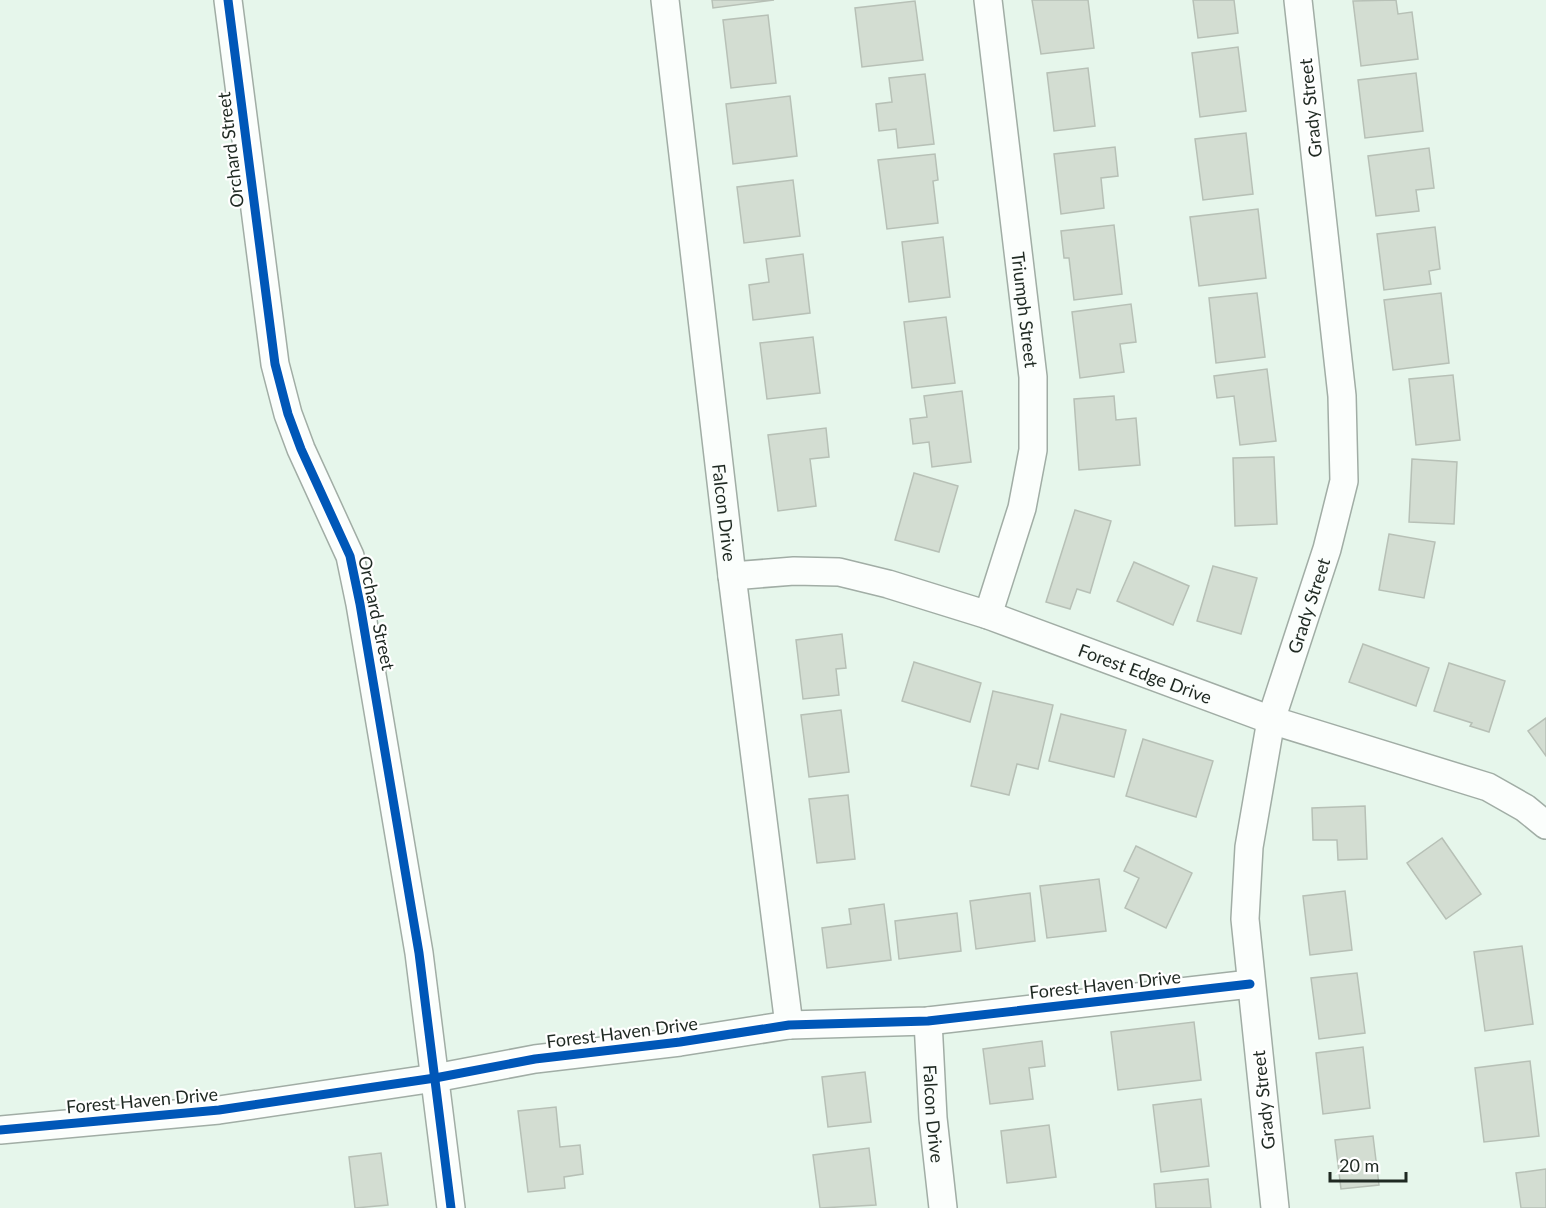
<svg xmlns="http://www.w3.org/2000/svg" width="1546" height="1208" font-family="Lato,sans-serif">
	<style>
		.building { fill: #d3ddd2; stroke: #b7c0b6; stroke-width: 1.5 }
		.lines { fill: none; stroke-linecap: round; stroke-linejoin: round }
		.minor-casing { stroke: #a1ada5; stroke-width: 30 }
		.minor { stroke: #fbfefc; stroke-width: 27 }
		.cycleway-casing { stroke: #fff; stroke-width: 13 }
		.cycleway { stroke: #0057b8; stroke-width: 9 }
		.labels { text-anchor: middle; dominant-baseline: central; stroke-width: 4.5; stroke-linejoin: round; paint-order: stroke }
		.street-label { font-size: 18px; fill: #1f2922; stroke: #fff }
	</style>
	<rect width="100%" height="100%" fill="#e6f6eb"/>
	<g class="building">
		<polygon points="712,0 774,0 713,8"/>
		<polygon points="1032,0 1088,0 1094,48 1041,54"/>
		<polygon points="1193,0 1234,0 1238,33 1198,38"/>
		<polygon points="1396,0 1398,14 1412,12 1418,59 1361,66 1353,1"/>
		<polygon points="915,1 923,60 862,67 855,8"/>
		<polygon points="768,15 776,83 731,88 723,20"/>
		<polygon points="1238,47 1246,111 1200,117 1192,53"/>
		<polygon points="1088,68 1095,126 1054,131 1047,73"/>
		<polygon points="1416,73 1423,131 1365,138 1358,80"/>
		<polygon points="925,74 934,144 898,148 896,129 879,131 876,104 892,102 889,78"/>
		<polygon points="790,96 797,156 733,164 726,104"/>
		<polygon points="1246,133 1253,194 1203,200 1195,139"/>
		<polygon points="1115,147 1118,176 1101,178 1104,208 1061,214 1054,154"/>
		<polygon points="1429,148 1434,188 1416,190 1419,211 1376,216 1368,156"/>
		<polygon points="935,154 938,180 933,181 938,223 887,229 878,160"/>
		<polygon points="793,180 800,236 744,243 737,187"/>
		<polygon points="1258,209 1266,278 1199,286 1190,217"/>
		<polygon points="1114,225 1122,294 1074,300 1069,258 1064,258 1061,231"/>
		<polygon points="1435,227 1440,269 1429,271 1431,284 1384,290 1377,234"/>
		<polygon points="943,237 950,297 909,302 902,242"/>
		<polygon points="803,254 810,313 753,320 749,285 769,282 766,259"/>
		<polygon points="1257,293 1265,357 1216,363 1209,298"/>
		<polygon points="1441,293 1449,363 1393,370 1384,300"/>
		<polygon points="1131,304 1136,342 1120,344 1124,372 1080,378 1072,312"/>
		<polygon points="946,317 955,383 912,388 904,322"/>
		<polygon points="813,337 820,393 767,399 760,343"/>
		<polygon points="1267,369 1276,441 1240,445 1234,396 1217,398 1214,376"/>
		<polygon points="1453,375 1460,440 1416,445 1409,379"/>
		<polygon points="962,391 971,462 932,467 929,442 913,444 910,419 927,417 924,396"/>
		<polygon points="1114,396 1116,420 1136,418 1140,465 1079,470 1074,399"/>
		<polygon points="826,428 829,457 810,459 816,506 778,511 768,435"/>
		<polygon points="1274,457 1277,524 1235,526 1233,458"/>
		<polygon points="1412,459 1457,462 1454,524 1409,522"/>
		<polygon points="914,473 958,486 939,552 895,540"/>
		<polygon points="1075,510 1111,521 1090,593 1077,589 1070,609 1046,602"/>
		<polygon points="1389,534 1435,542 1424,598 1379,590"/>
		<polygon points="1134,562 1189,586 1173,625 1117,601"/>
		<polygon points="1213,566 1257,578 1241,634 1197,621"/>
		<polygon points="842,634 846,668 836,669 839,695 803,699 796,640"/>
		<polygon points="1363,644 1429,668 1416,706 1349,682"/>
		<polygon points="914,662 981,683 970,722 902,701"/>
		<polygon points="1449,663 1505,681 1489,732 1470,726 1472,723 1434,711"/>
		<polygon points="993,691 1053,705 1038,769 1017,764 1009,795 971,786"/>
		<polygon points="841,710 849,772 809,777 801,715"/>
		<polygon points="1061,714 1126,730 1114,777 1049,761"/>
		<polygon points="1546,718 1546,756 1528,731"/>
		<polygon points="1143,739 1213,761 1196,817 1126,796"/>
		<polygon points="848,795 855,859 817,863 809,799"/>
		<polygon points="1365,806 1367,859 1338,860 1337,840 1313,840 1312,808"/>
		<polygon points="1442,838 1481,894 1446,919 1407,863"/>
		<polygon points="1136,846 1192,873 1166,928 1125,908 1139,878 1124,871"/>
		<polygon points="1099,879 1106,931 1047,938 1040,886"/>
		<polygon points="1345,891 1352,950 1310,955 1303,896"/>
		<polygon points="1030,893 1035,941 976,949 970,901"/>
		<polygon points="884,904 891,960 827,968 822,928 851,924 849,909"/>
		<polygon points="957,913 961,951 899,959 895,921"/>
		<polygon points="1522,946 1533,1024 1485,1031 1474,952"/>
		<polygon points="1357,973 1365,1033 1319,1039 1311,978"/>
		<polygon points="1194,1022 1201,1080 1118,1090 1111,1032"/>
		<polygon points="1042,1041 1045,1066 1029,1068 1033,1099 990,1104 983,1049"/>
		<polygon points="1363,1047 1370,1108 1323,1114 1316,1053"/>
		<polygon points="1530,1061 1539,1136 1484,1142 1475,1068"/>
		<polygon points="865,1072 871,1122 828,1127 822,1077"/>
		<polygon points="1201,1099 1209,1166 1161,1172 1153,1105"/>
		<polygon points="556,1107 560,1147 580,1145 583,1174 564,1177 565,1188 528,1192 518,1111"/>
		<polygon points="1049,1125 1056,1177 1007,1183 1001,1131"/>
		<polygon points="1373,1136 1379,1185 1341,1189 1335,1140"/>
		<polygon points="869,1148 876,1205 820,1208 813,1155"/>
		<polygon points="381,1153 388,1205 355,1208 349,1157"/>
		<polygon points="1546,1169 1546,1208 1521,1208 1516,1173"/>
		<polygon points="1208,1179 1211,1208 1156,1208 1154,1184"/>
	</g>
	<g class="lines">
		<g class="minor-casing">
			<g id="minor">
				<polyline points="228,0 275,364 288,414 301,449 350,556 360,604 419,953 451,1208"/>
				<path id="s1" d="M665,0L732,576L789,1025"/>
				<path id="s2" d="M988,0L1033,377V450L1022,508L988,615"/>
				<path id="s3" d="M732,576L794,571L839,572L888,584L988,615L1271,720L1488,787L1525,808L1546,825"/>
				<path id="s4" d="M928,1021L933,1118L943,1208"/>
				<polyline points="0,1130 219,1110 435,1078 535,1059 680,1042 789,1025 928,1021 1250,984"/>
				<path id="s5" d="M1275,1208L1245,919L1249,847L1271,720L1327,549L1344,481L1342,396L1298,0"/>
			</g>
		</g>
		<use href="#minor" class="minor"/>
		<g class="cycleway-casing">
			<g id="cycleway">
				<polyline points="228,0 275,364 288,414 301,449 350,556 360,604 419,953 451,1208"/>
				<polyline points="0,1130 219,1110 435,1078 535,1059 680,1042 789,1025 928,1021 1250,984"/>
			</g>
		</g>
		<use href="#cycleway" class="cycleway"/>
	</g>
	<g class="labels">
		<g class="street-label">
			<text transform="translate(1310 108) rotate(-96)">Grady Street</text>
			<text transform="translate(230 150) rotate(-97)">Orchard Street</text>
			<text stroke="none"><textPath href="#s2" startOffset="312">Triumph Street</textPath></text>
			<text stroke="none"><textPath href="#s1" startOffset="516">Falcon Drive</textPath></text>
			<text stroke="none"><textPath href="#s5" startOffset="612">Grady Street</textPath></text>
			<text transform="translate(377 613) rotate(78)">Orchard Street</text>
			<text stroke="none"><textPath href="#s3" startOffset="430">Forest Edge Drive</textPath></text>
			<text transform="translate(1105 984) rotate(-6)">Forest Haven Drive</text>
			<text transform="translate(622 1032) rotate(-7)">Forest Haven Drive</text>
			<text transform="translate(142 1100) rotate(-5)">Forest Haven Drive</text>
			<text transform="translate(1263 1100) rotate(-96)">Grady Street</text>
			<text stroke="none"><textPath href="#s4" startOffset="93">Falcon Drive</textPath></text>
		</g>
	</g>
	<path d="M1330 1172v9h76v-9" fill="none" stroke="#1f2922" stroke-width="3"/>
	<text x="1339" y="1172" font-size="18" fill="#1f2922" stroke="#ffffff" stroke-width="4.5" paint-order="stroke">20 m</text>
</svg>
